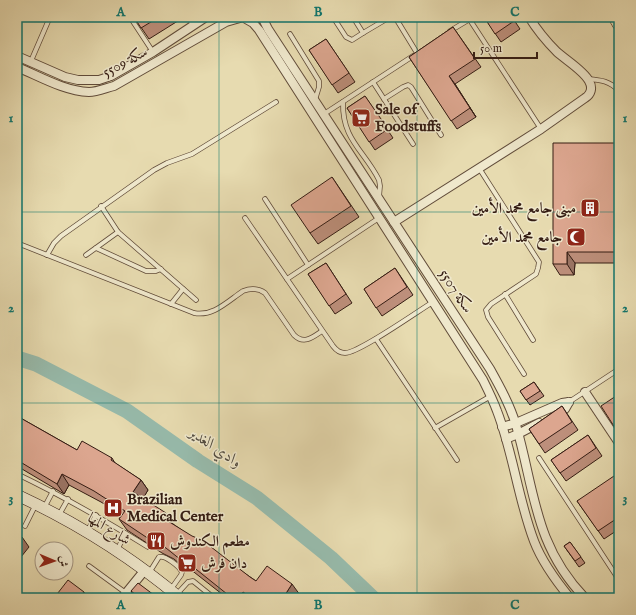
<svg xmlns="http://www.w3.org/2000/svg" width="636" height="615" font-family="'IM FELL English',Amiri,serif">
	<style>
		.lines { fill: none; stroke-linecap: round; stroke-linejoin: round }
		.river { stroke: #97bbac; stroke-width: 15 }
		.lane-casing { stroke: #614c3a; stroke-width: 5.5 }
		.street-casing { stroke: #614c3a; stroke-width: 10 }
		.secondary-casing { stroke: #341c13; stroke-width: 12 }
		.primary-casing { stroke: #341c13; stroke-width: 14 }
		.lane { stroke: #efe8cc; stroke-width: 4 }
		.street { stroke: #efe8cc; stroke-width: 8 }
		.secondary { stroke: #efe8cc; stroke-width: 11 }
		.primary { stroke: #e7dbb0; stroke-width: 13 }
		.wall { fill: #bd8f7b; stroke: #341c13 }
		.shaded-wall { fill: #9a7464; stroke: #341c13 }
		.building { fill: #dca68f; stroke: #341c13 }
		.grid { fill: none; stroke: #0f766e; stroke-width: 1; stroke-opacity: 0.55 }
		.labels { text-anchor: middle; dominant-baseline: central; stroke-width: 3; stroke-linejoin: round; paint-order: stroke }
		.street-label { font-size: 15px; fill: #341c13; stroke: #efe8cc }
		.poi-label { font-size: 15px; font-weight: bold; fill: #341c13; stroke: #efe8cc; text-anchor: start }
		.water-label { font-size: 16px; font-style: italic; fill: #524c41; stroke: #efe8cc }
		.neatline { fill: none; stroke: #0f766e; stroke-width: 1.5 }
		.grid-label { font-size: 13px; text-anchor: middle; font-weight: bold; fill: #0f766e }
	</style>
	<rect width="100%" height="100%" fill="#e7dbb0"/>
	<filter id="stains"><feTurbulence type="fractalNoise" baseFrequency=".005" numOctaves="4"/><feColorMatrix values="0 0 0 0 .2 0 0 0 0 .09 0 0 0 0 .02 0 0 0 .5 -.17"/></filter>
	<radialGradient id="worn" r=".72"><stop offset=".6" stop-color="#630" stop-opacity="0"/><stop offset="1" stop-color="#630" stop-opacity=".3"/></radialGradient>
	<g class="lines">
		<polyline class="river" points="17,358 36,364 127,411 198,461 257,498 331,558 373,598"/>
		<g class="lane-casing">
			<g id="lane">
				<polyline points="130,17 153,52"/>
				<polyline points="189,17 193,25"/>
				<polyline points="333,17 346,37 352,40 363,33 353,17"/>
				<polyline points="395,17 417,53"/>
				<polyline points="468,17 541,129"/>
				<polyline points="533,23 541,17"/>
				<polyline points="450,31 470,19"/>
				<polyline points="363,33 390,17"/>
				<polyline points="290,34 319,81 319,87 315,100"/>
				<polyline points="31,61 50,17"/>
				<path d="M588,79C601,80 610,81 619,91"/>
				<polyline points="373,82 413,144"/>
				<polyline points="384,99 403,87 408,85 411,87 441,135"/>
				<path d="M343,102C342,140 364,150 379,180L380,186L379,197"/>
				<polyline points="324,114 413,56"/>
				<polyline points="479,168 539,262 538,268 536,274 491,304 486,310 488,317 524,374"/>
				<polyline points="265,199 308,265"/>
				<polyline points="101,206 118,232 196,300"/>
				<path d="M245,218L333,346C336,350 340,353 345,353C359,353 418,311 433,302"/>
				<path d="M17,243L194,313C213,317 228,301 243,291C251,288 258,288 265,293L294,335C304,345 313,337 322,331"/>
				<polyline points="96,248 146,271 156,271 161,269"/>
				<polyline points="47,255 54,243 61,236 154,170 167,163 192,154 276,102"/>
				<polyline points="86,255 118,232"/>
				<polyline points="287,279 379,218"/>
				<polyline points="505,294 533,340"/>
				<polyline points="171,304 183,289"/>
				<polyline points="376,339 457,460"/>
				<polyline points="569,402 619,369"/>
				<polyline points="435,428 491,396"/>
				<polyline points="539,458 619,580"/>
				<path d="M17,474C63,496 106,521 148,547"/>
				<polyline points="44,508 53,491"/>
				<polyline points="59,515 68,499"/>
				<polyline points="25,526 36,504"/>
				<polyline points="87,532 96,515"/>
				<polyline points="117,551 125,533"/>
				<polyline points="89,566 126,593"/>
				<path d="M149,573L159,557C165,555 179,566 182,572L181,575L171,589"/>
				<polyline points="177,594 188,582 193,581 214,598"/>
			</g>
		</g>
		<g class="street-casing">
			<g id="street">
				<path d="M262,17L268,29L490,369C500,387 510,405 516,425C535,491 534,545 585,598"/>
				<path d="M246,19L253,23L259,30L483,380C488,390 493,400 497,411C513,452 518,499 534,541C542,562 556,581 570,598"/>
				<polyline points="17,56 65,77 78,80 99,80 111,76 153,52 206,17"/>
				<path d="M17,67C39,76 64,91 89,92C97,92 106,88 114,86L226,22L240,18"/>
				<path d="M394,222L541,129L585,98C591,94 593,88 589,81C584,71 566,60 557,52C546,41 537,30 529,17"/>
				<polyline points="585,392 619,443"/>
				<polyline points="555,415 565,409 569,402"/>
				<polyline points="502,427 516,423 562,403 569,402"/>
				<polyline points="506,439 518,434 539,423"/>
				<polyline points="122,598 144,571"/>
			</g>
		</g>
		<g class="secondary-casing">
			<path id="secondary" d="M17,495C75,522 131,557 180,598"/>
		</g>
		<g class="primary-casing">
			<polyline id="primary" points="615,17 619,24"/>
		</g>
		<use href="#lane" class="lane"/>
		<use href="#street" class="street"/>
		<use href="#secondary" class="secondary"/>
		<use href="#primary" class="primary"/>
	</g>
	<g class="wall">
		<polygon points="134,17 180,17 181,19 149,39"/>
		<polygon points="484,17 512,17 520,29 501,42"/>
		<polygon points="453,27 481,67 455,84 476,117 457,129 409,57"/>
		<polygon points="326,39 355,82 338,93 309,50"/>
		<polygon points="365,96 393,138 375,150 347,108"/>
		<polygon points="619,143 619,270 615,264 615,263 575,263 574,275 560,275 553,264"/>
		<polygon points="332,177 359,217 318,244 310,233"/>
		<polygon points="326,263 352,303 335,314 308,274"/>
		<polygon points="395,268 413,295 382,316 364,289"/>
		<polygon points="534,382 544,396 530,405 520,391"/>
		<polygon points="562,406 578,430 545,453 529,429"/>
		<polygon points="17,416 77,450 112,458 115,463 141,480 148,490 143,498 173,524 256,581 300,595 297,598 227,598 190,569 188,571 174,559 162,553 127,530 119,519 122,515 101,502 69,485 64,494 17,466"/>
		<polygon points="588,435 602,456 566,481 551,460"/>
		<polygon points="619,483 619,529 604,539 577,501"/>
		<polygon points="570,542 585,563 579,567 564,546"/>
		<polygon points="131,591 158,598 135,598"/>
	</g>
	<g class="shaded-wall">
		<polygon points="449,76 455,84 476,117 470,108"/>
		<polygon points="567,252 575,263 574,275 567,264"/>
		<polygon points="62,474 69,485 64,494 57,484"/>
		<polygon points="141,480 148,490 141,502 133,492"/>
		<polygon points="166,513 173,524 170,529 163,518"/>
		<polygon points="22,537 29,547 17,562 17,543"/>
		<polygon points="182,558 190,569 188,571 181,560"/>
		<polygon points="292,584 300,595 297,598 283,598"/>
		<polygon points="84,592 88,598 79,598"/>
		<polygon points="243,592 248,598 239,598"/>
	</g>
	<g class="building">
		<polygon points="134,17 159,17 141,28"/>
		<polygon points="484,17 512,17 514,21 495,34"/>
		<polygon points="453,27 475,59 449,76 470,108 451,121 409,57"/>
		<polygon points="326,39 349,73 332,85 309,50"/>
		<polygon points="365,96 388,129 369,142 347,108"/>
		<polygon points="553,143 619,143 619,264 615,264 615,252 567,252 567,264 553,264"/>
		<polygon points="332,177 351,206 310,233 291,205"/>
		<polygon points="326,263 346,294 329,306 308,274"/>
		<polygon points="395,268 407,287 376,308 364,289"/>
		<polygon points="534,382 540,391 526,400 520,391"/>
		<polygon points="619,394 619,434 601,406"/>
		<polygon points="562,406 572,422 539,444 529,429"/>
		<polygon points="17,416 77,450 82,441 112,458 111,460 141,480 133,492 166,513 163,518 192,536 202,540 250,577 256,581 267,566 292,584 283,598 252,598 243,592 239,598 232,598 182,558 181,560 166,548 155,543 119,519 125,511 94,491 62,474 57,484 17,460"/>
		<polygon points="588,435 596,448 560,473 551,460"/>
		<polygon points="614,476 619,483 619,517 598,531 577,501"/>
		<polygon points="17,533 22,537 17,543"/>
		<polygon points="570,542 581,557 575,561 564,546"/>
		<polygon points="68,580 84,592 79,598 54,598"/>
		<polygon points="138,583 158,598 140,598 131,591"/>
	</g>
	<path class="grid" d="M219,17V598M417,17V598M17,212H619M17,403H619"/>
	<defs>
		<g id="supermarket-square" transform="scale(1)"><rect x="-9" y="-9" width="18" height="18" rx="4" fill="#8f2418" stroke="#efe8cc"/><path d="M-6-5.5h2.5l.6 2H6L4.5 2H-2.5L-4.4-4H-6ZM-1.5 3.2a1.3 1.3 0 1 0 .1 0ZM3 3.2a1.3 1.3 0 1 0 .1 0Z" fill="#fff"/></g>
		<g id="building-square" transform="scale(1)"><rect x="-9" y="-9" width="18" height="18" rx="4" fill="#8f2418" stroke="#efe8cc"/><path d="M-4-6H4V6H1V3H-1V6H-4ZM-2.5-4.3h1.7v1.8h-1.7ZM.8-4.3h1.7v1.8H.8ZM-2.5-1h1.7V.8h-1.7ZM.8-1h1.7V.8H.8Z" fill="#fff"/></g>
		<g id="mosque-square" transform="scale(1)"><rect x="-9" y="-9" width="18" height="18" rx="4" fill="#8f2418" stroke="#efe8cc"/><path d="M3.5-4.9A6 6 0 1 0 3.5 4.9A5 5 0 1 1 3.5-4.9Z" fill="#fff"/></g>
		<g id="hospital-square" transform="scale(1)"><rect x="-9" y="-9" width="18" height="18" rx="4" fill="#8f2418" stroke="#efe8cc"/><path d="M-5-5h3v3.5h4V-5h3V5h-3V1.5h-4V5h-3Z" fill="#fff"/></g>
		<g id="restaurant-square" transform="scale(1)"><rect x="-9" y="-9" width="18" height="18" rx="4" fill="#8f2418" stroke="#efe8cc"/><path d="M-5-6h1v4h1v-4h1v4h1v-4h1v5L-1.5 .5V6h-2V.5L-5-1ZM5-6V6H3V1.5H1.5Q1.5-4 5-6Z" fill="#fff"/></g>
	</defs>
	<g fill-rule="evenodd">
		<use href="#supermarket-square" x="361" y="118"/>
		<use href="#building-square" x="590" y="208"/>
		<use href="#mosque-square" x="576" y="237"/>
		<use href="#hospital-square" x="113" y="508"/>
		<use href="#restaurant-square" x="156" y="541"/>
		<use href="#supermarket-square" x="187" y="563"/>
	</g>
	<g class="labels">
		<g class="street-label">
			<text transform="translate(125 62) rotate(-28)">سكة 5509</text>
			<text transform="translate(456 291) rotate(57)">سكة 5507</text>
			<text transform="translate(109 529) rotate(32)">شارع المها</text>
		</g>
		<g class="poi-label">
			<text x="375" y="109">Sale of<tspan x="375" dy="17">Foodstuffs</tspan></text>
			<text x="576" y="208" text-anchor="end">مبنى جامع محمد الأمين</text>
			<text x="562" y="237" text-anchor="end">جامع محمد الأمين</text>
			<text x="127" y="499">Brazilian<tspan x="127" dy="17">Medical Center</tspan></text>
			<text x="170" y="541">مطعم الكندوش</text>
			<text x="201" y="563">دان فرش</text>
		</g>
		<g class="water-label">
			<text transform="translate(215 448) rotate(34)">وادي الغدير</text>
		</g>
	</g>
	<rect width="636" height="615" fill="none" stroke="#e7dbb0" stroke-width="44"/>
	<g transform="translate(54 561) rotate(92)"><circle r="19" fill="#efe8cc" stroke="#a49682"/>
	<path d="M0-3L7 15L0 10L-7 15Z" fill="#8f2418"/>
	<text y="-6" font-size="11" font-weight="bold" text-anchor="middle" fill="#341c13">ش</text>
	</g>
	<path d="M474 52v6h63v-6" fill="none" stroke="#341c13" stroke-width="2"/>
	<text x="480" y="52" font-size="12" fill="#341c13" stroke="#efe8cc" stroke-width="3" paint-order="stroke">50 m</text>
	<rect x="22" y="22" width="592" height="571" class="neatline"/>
	<g class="grid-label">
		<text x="121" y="16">A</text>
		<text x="318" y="16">B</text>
		<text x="515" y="16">C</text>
		<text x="11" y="122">1</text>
		<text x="625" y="122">1</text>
		<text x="11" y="312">2</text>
		<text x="625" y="312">2</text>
		<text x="11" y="502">3</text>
		<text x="625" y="502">3</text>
		<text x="121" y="609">A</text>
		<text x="318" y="609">B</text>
		<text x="515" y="609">C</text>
	</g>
	<rect width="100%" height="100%" filter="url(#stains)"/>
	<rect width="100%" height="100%" fill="url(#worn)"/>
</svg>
